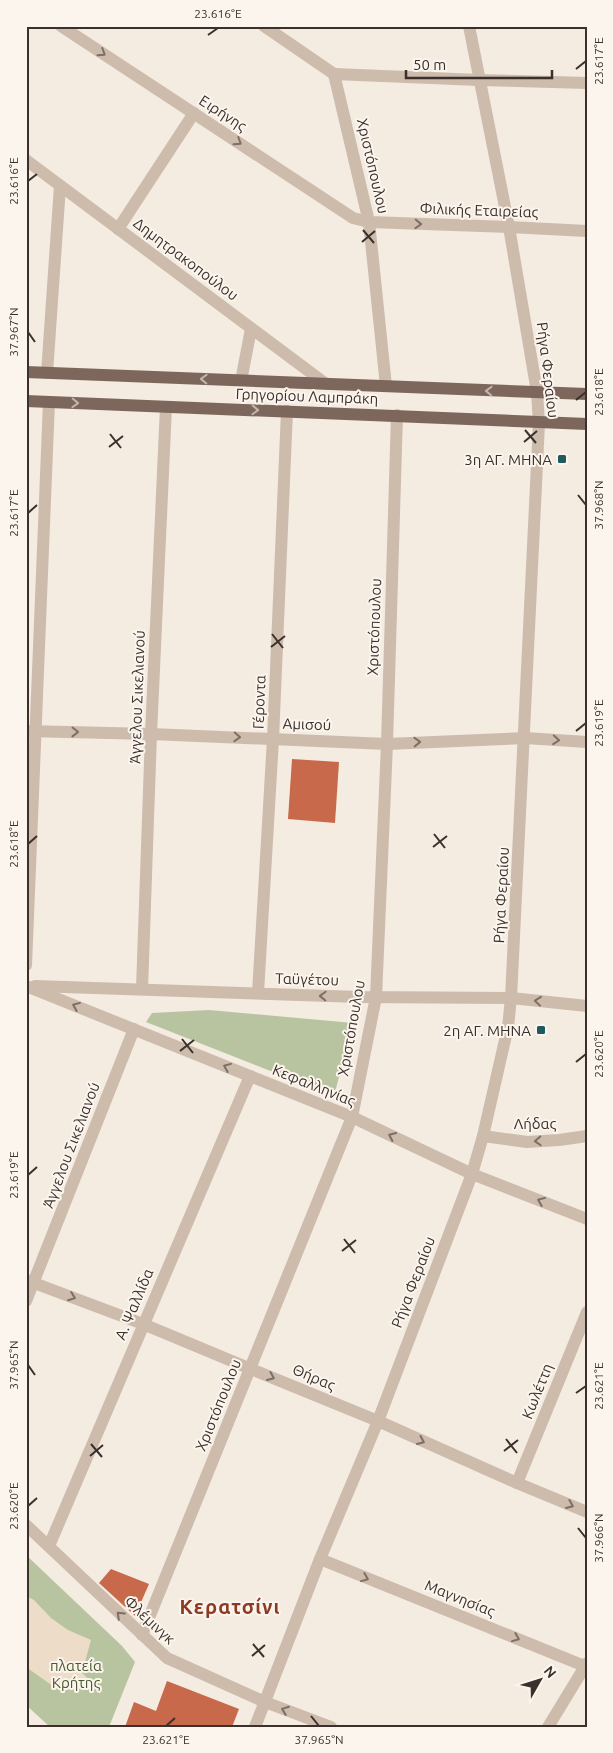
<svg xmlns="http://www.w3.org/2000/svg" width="613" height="1753" font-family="Ubuntu,sans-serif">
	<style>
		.green { fill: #b8c4a0 }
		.plaza { fill: #ecdcc8 }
		.building { fill: #c8694b }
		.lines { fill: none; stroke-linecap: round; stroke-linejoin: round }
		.minor { stroke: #cdbbac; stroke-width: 12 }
		.major { stroke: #7d675c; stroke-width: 12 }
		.oneway { stroke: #7d6f65 }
		.oneway2 { stroke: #c2b5ac }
		.ticks { fill: none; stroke: #3b302b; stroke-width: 2 }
		.poi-dot { fill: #1f5a5e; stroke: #fbf5ee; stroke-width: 2 }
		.labels { text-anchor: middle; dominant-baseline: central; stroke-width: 4; stroke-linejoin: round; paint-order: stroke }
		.street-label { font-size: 15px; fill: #3b302b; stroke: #fbf5ee }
		.poi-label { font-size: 15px; fill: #3b302b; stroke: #fbf5ee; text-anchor: end }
		.park-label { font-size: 15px; fill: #4a5a2e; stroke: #fbf5ee }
		.district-label { font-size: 20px; font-weight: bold; letter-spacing: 1px; fill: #8c3b22; stroke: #fbf5ee }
		.neatline { fill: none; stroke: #3b302b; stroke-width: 2 }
		.ticks-label { font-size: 12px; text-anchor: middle; fill: #3b302b }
	</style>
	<rect width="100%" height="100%" fill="#f4ebe1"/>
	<g class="green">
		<polygon points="209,1010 353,1023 334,1096 146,1022 152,1013"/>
		<polygon points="26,1555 122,1646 135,1662 109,1727 50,1727 26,1705"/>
	</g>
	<polygon class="plaza" points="26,1596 34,1600 51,1618 68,1630 91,1640 82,1673 93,1683 93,1688 57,1689 26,1667"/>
	<g class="building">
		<polygon points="292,759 339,762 335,823 288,819"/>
		<polygon points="111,1569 149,1584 135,1616 99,1583"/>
		<polygon points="167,1681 239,1709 232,1727 125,1727 134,1702 156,1711"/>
	</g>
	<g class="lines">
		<g class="minor">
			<polyline points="61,26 353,218 369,222 509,227 587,231"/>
			<polyline points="264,26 334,74"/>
			<polyline points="334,74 369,222 386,386"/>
			<polyline points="334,74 479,80 587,83"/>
			<polyline points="26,160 326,384"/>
			<polyline points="118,229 194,113"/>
			<polyline points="47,373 60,186"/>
			<polyline points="241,381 251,329"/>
			<polyline points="26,731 151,734 387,744 525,738 587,742"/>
			<polyline points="26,965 49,402"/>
			<polyline points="26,986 352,1117 472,1174 587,1219"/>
			<polyline points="35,986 359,997 511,998 587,1006"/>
			<polyline points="142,989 151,734 166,407"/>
			<polyline points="258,993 273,739 287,411"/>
			<polyline points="483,1136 527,1142 559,1140 587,1136"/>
			<polyline points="26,1280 143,1324 251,1369 378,1421 517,1483 587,1512"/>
			<polyline points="26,1301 134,1029"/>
			<polyline points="517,1483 587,1312"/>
			<polyline points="26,1525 167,1658 265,1702 331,1727"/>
			<polyline points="49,1546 250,1076"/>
			<polyline points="320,1559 587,1667"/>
			<polyline points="142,1635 352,1117 376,997 387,744 397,415"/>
			<polyline points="255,1727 320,1559 378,1421 472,1174 483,1136 508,1027 511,998 539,423 537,392 509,227 469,26"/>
			<polyline points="548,1727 587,1663"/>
		</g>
		<g class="major">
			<polyline points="26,372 587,394"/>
			<polyline points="26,401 587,424"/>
		</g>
	</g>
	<defs><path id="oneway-chevron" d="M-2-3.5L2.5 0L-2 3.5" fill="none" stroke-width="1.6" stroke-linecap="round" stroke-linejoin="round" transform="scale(1.25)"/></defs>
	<g class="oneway">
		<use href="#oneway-chevron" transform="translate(102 53) rotate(33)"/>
		<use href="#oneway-chevron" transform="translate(238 142) rotate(33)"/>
		<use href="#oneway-chevron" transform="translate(418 224) rotate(2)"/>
		<use href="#oneway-chevron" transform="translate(75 732) rotate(1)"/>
		<use href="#oneway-chevron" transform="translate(237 737) rotate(3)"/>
		<use href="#oneway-chevron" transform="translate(556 740) rotate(4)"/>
		<use href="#oneway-chevron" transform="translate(417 742) rotate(-2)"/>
		<use href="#oneway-chevron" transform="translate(323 996) rotate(-178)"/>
		<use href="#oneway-chevron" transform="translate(538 1001) rotate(-174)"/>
		<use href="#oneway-chevron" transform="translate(76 1006) rotate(-158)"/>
		<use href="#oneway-chevron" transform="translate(227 1067) rotate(-158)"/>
		<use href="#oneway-chevron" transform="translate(392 1136) rotate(-155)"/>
		<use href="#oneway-chevron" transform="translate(538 1141) rotate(177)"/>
		<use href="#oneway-chevron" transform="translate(541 1201) rotate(-158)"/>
		<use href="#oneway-chevron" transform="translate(72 1297) rotate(21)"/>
		<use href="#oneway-chevron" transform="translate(271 1377) rotate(23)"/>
		<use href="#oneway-chevron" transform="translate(421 1441) rotate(24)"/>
		<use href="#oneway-chevron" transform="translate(570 1505) rotate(23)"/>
		<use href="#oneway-chevron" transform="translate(365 1578) rotate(22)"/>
		<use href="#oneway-chevron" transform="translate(120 1615) rotate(-136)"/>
		<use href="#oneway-chevron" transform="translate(516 1638) rotate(22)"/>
		<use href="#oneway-chevron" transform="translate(285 1710) rotate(-159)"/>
	</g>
	<g class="oneway2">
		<use href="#oneway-chevron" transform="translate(204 379) rotate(-178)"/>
		<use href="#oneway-chevron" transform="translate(489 391) rotate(-178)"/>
		<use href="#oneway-chevron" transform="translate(75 403) rotate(2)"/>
		<use href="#oneway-chevron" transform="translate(255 410) rotate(2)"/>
	</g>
	<path class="ticks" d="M208,35L218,28M576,69L586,61M28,181L37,174M363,230L374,243M362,242L375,231M28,332L35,342M576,400L586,392M525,430L536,443M110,434L121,448M524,442L537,431M109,447L123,436M578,495L586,505M28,513L37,505M272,634L283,648M271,647L285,636M576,731L586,723M434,834L445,848M28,844L37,836M433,847L447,836M182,1039L193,1053M180,1051L194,1040M576,1062L586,1054M28,1175L37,1167M344,1239L355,1253M342,1251L356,1240M28,1365L35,1375M576,1393L586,1386M506,1439L517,1453M91,1444L102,1457M504,1451L518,1440M90,1456L103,1445M28,1506L37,1498M578,1528L586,1538M253,1644L264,1657M252,1656L265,1645M311,1716L319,1726M166,1726L175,1718"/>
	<g class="poi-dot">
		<rect x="557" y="454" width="10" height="10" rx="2.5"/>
		<rect x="536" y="1025" width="10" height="10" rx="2.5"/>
	</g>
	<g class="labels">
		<g class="street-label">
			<text transform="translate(223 113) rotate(33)">Ειρήνης</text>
			<text transform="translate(373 166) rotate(77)">Χριστόπουλου</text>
			<text transform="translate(479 210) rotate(2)">Φιλικής Εταιρείας</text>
			<text transform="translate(186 259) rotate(37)">Δημητρακοπούλου</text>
			<text transform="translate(548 370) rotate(83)">Ρήγα Φεραίου</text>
			<text transform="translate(307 396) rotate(2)">Γρηγορίου Λαμπράκη</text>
			<text transform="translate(374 627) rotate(-88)">Χριστόπουλου</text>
			<text transform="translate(137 697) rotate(-88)">Άγγελου Σικελιανού</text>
			<text transform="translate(259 702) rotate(-88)">Γέροντα</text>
			<text transform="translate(307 724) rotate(2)">Αμισού</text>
			<text transform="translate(501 895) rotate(-87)">Ρήγα Φεραίου</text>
			<text transform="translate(307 979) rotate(2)">Ταϋγέτου</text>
			<text transform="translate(351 1028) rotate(-80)">Χριστόπουλου</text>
			<text transform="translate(314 1085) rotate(22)">Κεφαλληνίας</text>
			<text x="535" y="1123">Λήδας</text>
			<text transform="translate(71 1145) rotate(-69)">Άγγελου Σικελιανού</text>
			<text transform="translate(413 1282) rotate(-69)">Ρήγα Φεραίου</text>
			<text transform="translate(134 1304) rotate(-67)">Α. Ψαλλίδα</text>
			<text transform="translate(314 1377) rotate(23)">Θήρας</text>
			<text transform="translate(537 1391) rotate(-68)">Κωλέττη</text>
			<text transform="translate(218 1405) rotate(-68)">Χριστόπουλου</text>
			<text transform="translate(460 1598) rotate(22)">Μαγνησίας</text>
			<text transform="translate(150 1620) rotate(43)">Φλέμινγκ</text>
		</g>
		<g class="poi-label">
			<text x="552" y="459">3η ΑΓ. ΜΗΝΑ</text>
			<text x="531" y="1030">2η ΑΓ. ΜΗΝΑ</text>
		</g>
		<g class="park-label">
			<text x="76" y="1665">πλατεία<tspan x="76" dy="17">Κρήτης</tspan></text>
		</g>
		<g class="district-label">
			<text x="230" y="1606">Κερατσίνι</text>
		</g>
	</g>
	<rect width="613" height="1753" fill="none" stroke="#fbf5ee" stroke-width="55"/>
	<g transform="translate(540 1680) rotate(51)" stroke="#fbf5ee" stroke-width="4" paint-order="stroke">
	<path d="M0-4L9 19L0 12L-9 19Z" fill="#3b302b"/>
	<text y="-8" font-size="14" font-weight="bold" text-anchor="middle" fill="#3b302b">N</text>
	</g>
	<path d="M406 70v8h146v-8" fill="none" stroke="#3b302b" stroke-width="2.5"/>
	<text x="413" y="70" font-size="15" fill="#3b302b" stroke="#fbf5ee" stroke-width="4" paint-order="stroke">50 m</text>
	<rect x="28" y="28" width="558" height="1698" class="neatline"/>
	<g class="ticks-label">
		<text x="218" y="18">23.616°E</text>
		<text transform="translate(599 61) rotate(-90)" y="4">23.617°E</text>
		<text transform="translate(14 181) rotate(-90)" y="4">23.616°E</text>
		<text transform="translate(14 332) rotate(-90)" y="4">37.967°N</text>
		<text transform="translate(599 392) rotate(-90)" y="4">23.618°E</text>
		<text transform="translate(599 505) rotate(-90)" y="4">37.968°N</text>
		<text transform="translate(14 513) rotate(-90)" y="4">23.617°E</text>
		<text transform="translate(599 723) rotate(-90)" y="4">23.619°E</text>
		<text transform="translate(14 844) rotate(-90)" y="4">23.618°E</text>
		<text transform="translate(599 1054) rotate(-90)" y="4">23.620°E</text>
		<text transform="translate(14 1175) rotate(-90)" y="4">23.619°E</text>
		<text transform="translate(14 1365) rotate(-90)" y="4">37.965°N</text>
		<text transform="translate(599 1386) rotate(-90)" y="4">23.621°E</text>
		<text transform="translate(14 1506) rotate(-90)" y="4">23.620°E</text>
		<text transform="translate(599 1538) rotate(-90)" y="4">37.966°N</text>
		<text x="166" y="1744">23.621°E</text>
		<text x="319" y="1744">37.965°N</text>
	</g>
</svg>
